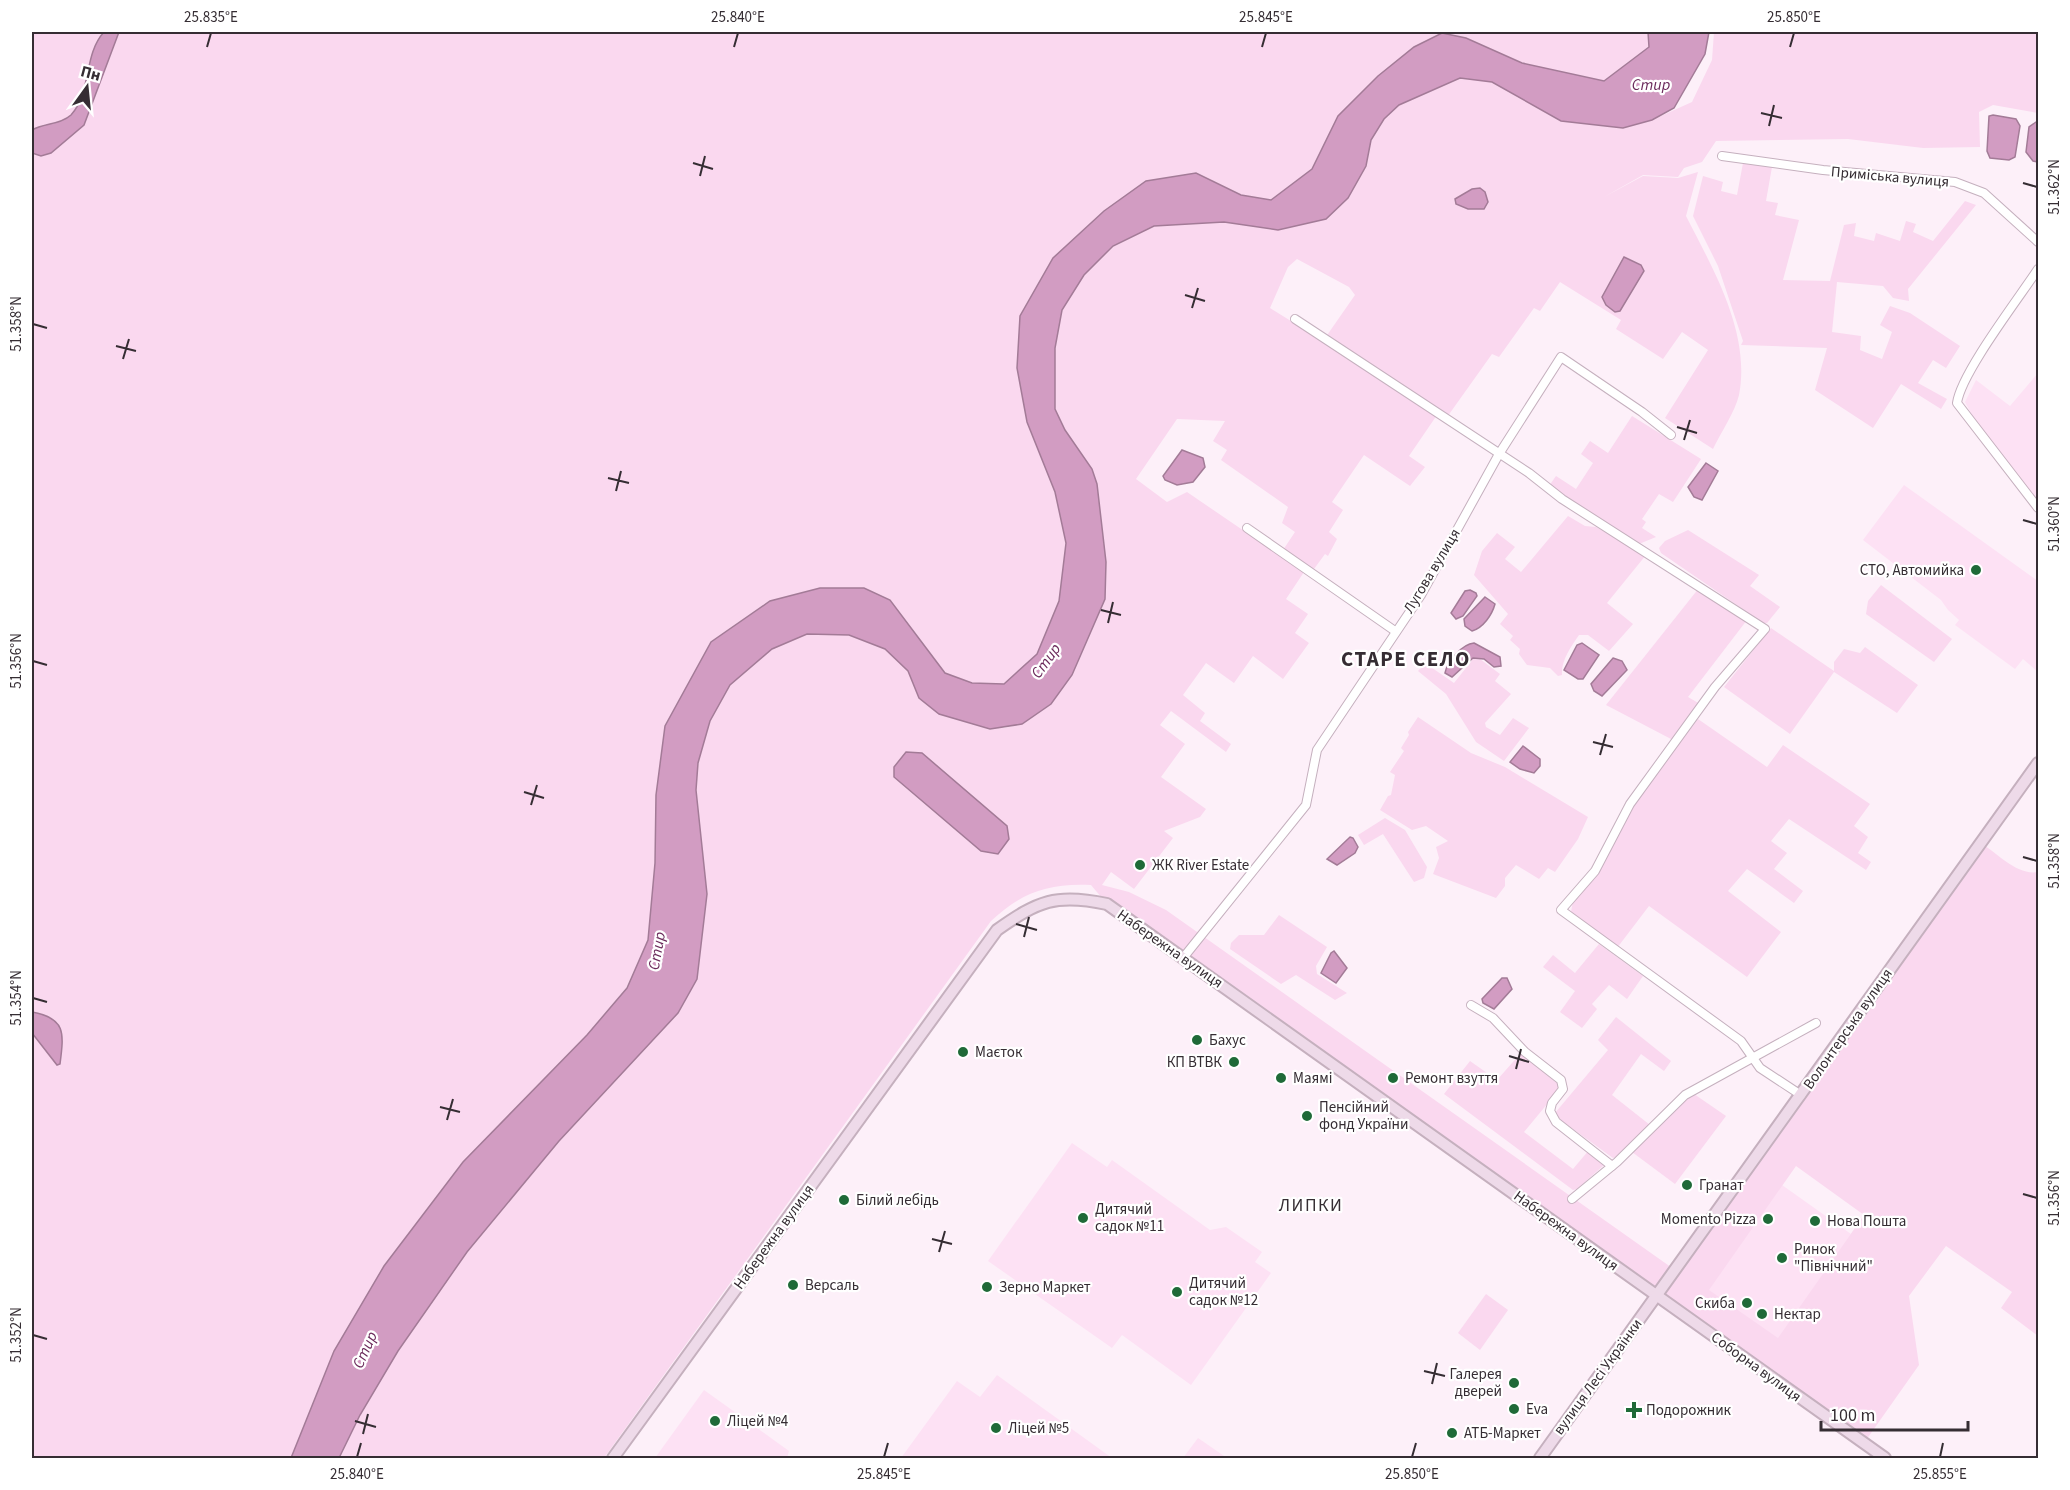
<svg xmlns="http://www.w3.org/2000/svg" width="2070" height="1490" font-family="'Source Sans 3',sans-serif">
	<style>
		.built { fill: #fde1f4 }
		.green { fill: #fad8ef; fill-rule: evenodd }
		.water { fill: #d29cc2; stroke: #a37b97; stroke-width: 1.5 }
		.lines { fill: none; stroke-linecap: round; stroke-linejoin: round }
		.street-casing { stroke: #c5b0be; stroke-width: 10 }
		.secondary-casing { stroke: #c5b0be; stroke-width: 14 }
		.street { stroke: #fff; stroke-width: 8 }
		.secondary { stroke: #eedae9; stroke-width: 10 }
		.ticks { fill: none; stroke: #352d33; stroke-width: 2 }
		.poi-dot { fill: #1f6a38; stroke: #fff; stroke-width: 2 }
		.labels { text-anchor: middle; dominant-baseline: central; stroke-width: 4.5; stroke-linejoin: round; paint-order: stroke }
		.street-label { font-size: 15px; fill: #352d33; stroke: #fff }
		.poi-label { font-size: 15px; fill: #352d33; stroke: #fff; text-anchor: start }
		.water-label { font-size: 16px; font-style: italic; fill: #6b2a5b; stroke: #fff }
		.quarter-label { font-size: 18px; letter-spacing: 1.5px; fill: #352d33; stroke: #fff }
		.district-label { font-size: 21px; font-weight: bold; letter-spacing: 1.5px; fill: #352d33; stroke: #fff }
		.neatline { fill: none; stroke: #352d33; stroke-width: 2 }
		.ticks-label { font-size: 15px; text-anchor: middle; fill: #352d33 }
	</style>
	<rect width="100%" height="100%" fill="#fdf0f9"/>
	<g class="built">
		<polygon points="2038,373 2038,508 1984,438 1965,402 1976,380 2010,406"/>
		<polygon points="1904,485 2038,581 2038,672 2023,659 2015,669 1955,625 1959,620 1948,610 1941,600 1863,540"/>
		<polygon points="1072,1143 1107,1167 1112,1160 1210,1230 1226,1227 1262,1252 1255,1262 1271,1273 1191,1385 1122,1335 1112,1348 988,1261"/>
		<polygon points="1782,1185 1851,1234 1778,1339 1708,1290"/>
		<polygon points="997,1375 1112,1458 901,1458 957,1381 980,1397"/>
		<polygon points="704,1390 789,1451 787,1458 655,1458"/>
		<polygon points="1198,1438 1227,1458 1183,1458"/>
	</g>
	<g class="green">
		<polygon points="32,32 1648,32 1649,47 1604,81 1522,63 1497,52 1414,47 1378,76 1338,116 1312,169 1271,200 1241,195 1196,173 1146,181 1017,368 1027,422 1055,492 1066,543 1059,601 1037,654 1004,684 972,683 945,673 890,600 864,588 820,588 770,601 712,642 665,726 656,795 655,863 648,940 626,988 587,1035 463,1162 384,1266 291,1458 32,1458"/>
		<path d="M1714,32H2038V113L1993,105L1979,112L1980,147L1923,148L1848,139L1716,141L1702,162L1684,168L1678,177L1643,175L1604,197L1643,176L1678,178L1698,172L1686,216C1713,269 1751,333 1739,395C1735,412 1721,432 1713,449L1665,418L1708,350L1682,332L1663,359L1616,329L1621,320L1560,282L1540,311L1534,308L1499,357L1492,354L1445,420L1437,415L1409,456L1425,467L1410,486L1364,455L1332,502L1343,510L1329,532L1337,539L1328,556L1325,554L1314,569L1283,550L1295,532L1282,523L1288,507L1221,460L1227,450L1213,441L1225,421L1177,419L1136,479L1167,502L1187,492L1304,572L1286,599L1308,614L1295,633L1309,643L1283,679L1253,656L1234,683L1206,663L1183,695L1205,713L1200,721L1231,744L1226,752L1171,711L1160,725L1185,744L1161,777L1206,809L1200,817L1164,831L1173,838L1134,889L1111,872L1102,885L1129,892L1166,910L1675,1270L1981,843C1998,854 2018,876 2038,872V1336L2001,1308L2012,1292L1946,1246L1909,1296L1919,1365L1864,1443L1107,904L1091,885C1049,883 1022,892 991,921L604,1458H339L360,1415L398,1351L467,1252L559,1141L678,1013L697,979L707,894L696,790L698,763L710,721L730,685L772,649L807,634L849,635L885,649L908,671L919,698L1004,728L1022,724L1051,704L1106,562L1097,484L1092,469L1065,430L1055,409V348L1062,310L1084,275L1113,246L1154,226L1224,222L1278,230L1326,219L1348,198L1366,166L1371,140L1384,119L1399,105L1460,78L1492,82L1561,121L1623,128L1652,120L1692,102L1712,60ZM1297,259L1349,287L1355,295L1323,341L1270,308L1288,267ZM1796,1166L1864,1215L1778,1338L1709,1290Z"/>
		<polygon points="1743,163 1772,167 1766,201 1778,203 1775,215 1799,220 1783,280 1830,281 1844,225 1856,223 1854,236 1874,241 1876,233 1900,241 1906,221 1916,224 1913,232 1933,241 1965,201 1976,205 1908,289 1909,301 1893,298 1883,286 1837,282 1832,332 1861,336 1860,350 1882,359 1892,332 1880,325 1890,306 1910,313 1960,346 1946,368 1933,360 1918,383 1947,399 1941,409 1901,384 1873,428 1815,390 1827,348 1741,345 1743,341 1718,266 1693,216 1703,176 1723,182 1721,191 1737,195"/>
		<polygon points="1632,416 1701,459 1673,502 1659,494 1642,519 1646,522 1642,528 1656,537 1639,544 1549,486 1556,476 1576,489 1593,463 1581,454 1590,441 1608,453"/>
		<path d="M1568,516L1585,526L1596,527L1646,555L1607,603L1633,624L1609,651L1588,635H1579C1571,647 1561,660 1562,675L1558,676L1550,668L1527,665L1519,654L1520,649L1510,640L1513,636L1500,624L1508,614L1474,575L1482,551L1497,533L1515,547L1505,559L1521,572Z"/>
		<polygon points="1688,530 1759,575 1750,586 1780,607 1767,623 1763,623 1661,553 1659,548 1665,541"/>
		<polygon points="1881,585 1952,639 1934,662 1866,614 1868,601"/>
		<polygon points="1699,588 1747,620 1688,697 1700,704 1676,737 1671,739 1606,705"/>
		<polygon points="1771,628 1834,671 1834,662 1844,649 1860,653 1865,647 1918,685 1897,713 1834,672 1790,734 1724,687"/>
		<polygon points="1473,659 1480,659 1500,674 1495,681 1511,694 1485,723 1486,727 1500,735 1513,718 1529,728 1504,761 1476,742 1446,694 1418,671 1425,663 1454,683"/>
		<polygon points="1418,717 1471,753 1505,767 1588,817 1578,839 1555,872 1548,868 1539,879 1516,865 1505,878 1505,886 1496,898 1433,874 1439,858 1436,847 1448,841 1426,826 1412,830 1380,810 1388,796 1391,795 1395,775 1390,772 1404,751 1401,748 1409,735 1408,732"/>
		<polygon points="1698,719 1767,767 1783,745 1870,804 1854,826 1868,837 1858,853 1871,862 1866,870 1789,819 1771,841 1787,853 1774,869 1803,891 1794,903 1747,869 1728,891 1781,932 1747,977 1649,906 1617,948 1571,912 1573,901 1597,875 1633,805"/>
		<polygon points="1385,818 1405,830 1427,867 1424,878 1414,882 1383,834 1364,845 1358,835"/>
		<polygon points="1279,915 1327,947 1316,966 1317,974 1347,993 1335,1000 1296,975 1281,984 1230,949 1231,943 1239,935 1264,935"/>
		<polygon points="1599,944 1643,976 1627,999 1609,985 1592,1004 1597,1009 1582,1028 1560,1012 1575,991 1543,967 1553,955 1575,973"/>
		<polygon points="1616,1017 1671,1061 1664,1071 1641,1054 1612,1095 1650,1125 1618,1156 1613,1158 1562,1121 1555,1113 1608,1050 1598,1040"/>
		<polygon points="1520,1054 1558,1084 1558,1091 1524,1132 1573,1169 1589,1150 1603,1161 1604,1165 1577,1189 1573,1190 1444,1094 1470,1061 1497,1080"/>
		<polygon points="1691,1094 1694,1094 1726,1116 1675,1184 1632,1152"/>
		<polygon points="1486,1294 1508,1310 1480,1350 1458,1333"/>
	</g>
	<g class="water">
		<path d="M104,32H119L84,125L51,153L41,156L32,153V130C44,123 60,125 71,115C92,92 83,55 104,32Z"/>
		<polygon points="1648,32 1709,32 1705,54 1674,108 1652,120 1623,128 1561,121 1492,82 1460,78 1399,105 1384,119 1371,140 1366,166 1348,198 1326,219 1278,230 1224,222 1154,226 1113,246 1084,275 1062,310 1055,348 1055,409 1065,430 1092,469 1097,484 1106,562 1105,599 1072,675 1051,704 1022,724 990,729 939,714 919,698 908,671 885,649 849,635 807,634 772,649 730,685 710,721 698,763 696,790 707,894 697,979 678,1013 559,1141 467,1252 398,1351 360,1415 339,1458 291,1458 334,1351 384,1266 463,1162 587,1035 627,988 648,940 655,863 656,795 665,726 711,642 770,601 820,588 864,588 890,600 945,673 972,683 1004,684 1037,654 1059,601 1066,543 1055,492 1027,422 1017,368 1020,316 1053,258 1104,211 1146,181 1196,173 1241,195 1271,200 1312,169 1338,116 1378,76 1414,47 1442,33 1466,38 1522,63 1604,81 1649,47"/>
		<polygon points="1993,115 2016,119 2020,126 2015,157 2009,160 1990,158 1987,151 1989,116"/>
		<polygon points="2036,122 2038,123 2038,162 2033,161 2026,152 2029,127"/>
		<polygon points="1480,188 1485,192 1488,202 1484,209 1468,209 1456,204 1455,199 1472,189"/>
		<polygon points="1624,257 1641,265 1644,271 1620,311 1615,312 1606,305 1602,297"/>
		<polygon points="1182,450 1203,458 1205,467 1193,482 1177,485 1165,480 1163,476"/>
		<polygon points="1706,463 1718,471 1702,500 1694,497 1688,487"/>
		<polygon points="1470,590 1476,593 1477,596 1463,616 1456,619 1451,613 1465,591"/>
		<path d="M1485,597L1495,604C1492,615 1483,628 1472,631L1465,626L1464,619Z"/>
		<path d="M1474,643L1500,657L1501,666L1494,667L1484,659L1473,658L1452,677L1445,673C1447,662 1462,644 1474,643Z"/>
		<polygon points="1582,643 1599,655 1583,679 1578,679 1564,670 1577,645"/>
		<polygon points="1613,658 1622,661 1627,670 1602,696 1594,691 1591,684"/>
		<polygon points="1523,746 1540,759 1540,766 1534,773 1520,769 1510,762"/>
		<polygon points="906,752 922,753 1007,826 1009,839 998,854 981,851 894,777 894,767"/>
		<polygon points="1350,837 1353,838 1358,847 1355,853 1337,865 1327,859"/>
		<polygon points="1334,951 1347,968 1336,983 1321,973 1331,953"/>
		<polygon points="1502,978 1507,978 1512,989 1494,1009 1483,1003 1482,999"/>
		<path d="M32,1012C66,1018 64,1033 60,1064L57,1065L32,1033Z"/>
	</g>
	<g class="lines">
		<g class="street-casing">
			<g id="street">
				<polyline points="1722,156 1823,170 1955,182 1984,193 2038,242"/>
				<path d="M2038,269C2019,298 1961,373 1957,403L2038,508"/>
				<polyline points="1295,319 1529,473 1562,499 1765,629 1715,687 1630,804 1595,871 1561,910 1741,1041 1760,1068 1801,1095"/>
				<polyline points="1247,528 1395,631"/>
				<polyline points="1183,958 1306,805 1317,750 1421,595 1499,454 1561,357 1642,412 1671,435"/>
				<polyline points="1471,1005 1493,1018 1525,1052 1561,1080 1563,1089 1552,1103 1550,1111 1556,1122 1612,1166"/>
				<polyline points="1572,1199 1617,1162 1685,1095 1816,1023"/>
			</g>
		</g>
		<g class="secondary-casing">
			<g id="secondary">
				<path d="M613,1458L997,930C1038,901 1056,893 1107,904L1885,1458"/>
				<polyline points="1540,1458 2038,763"/>
			</g>
		</g>
		<use href="#street" class="street"/>
		<use href="#secondary" class="secondary"/>
	</g>
	<path class="ticks" d="M207,47L211,33M734,47L738,33M1262,47L1266,33M1790,47L1794,33M1761,113L1782,118M1769,126L1774,105M693,163L713,169M700,176L705,156M2023,183L2037,187M1185,295L1205,301M1192,308L1198,288M33,324L47,328M116,346L136,351M123,359L129,339M1677,427L1697,433M1684,440L1690,420M608,478L629,483M616,491L621,471M2023,520L2037,524M1101,610L1121,615M1108,623L1113,602M33,661L47,665M1593,742L1613,747M1600,755L1606,734M524,792L544,798M531,805L537,785M2023,857L2037,861M1016,924L1037,930M1024,937L1029,917M33,998L47,1002M1509,1056L1529,1062M1516,1069L1521,1049M440,1107L460,1112M447,1120L453,1099M2023,1194L2037,1198M932,1239L952,1244M939,1252L945,1231M33,1335L47,1339M1424,1371L1445,1376M1432,1384L1437,1363M355,1421L376,1427M363,1434L368,1414M357,1457L361,1443M884,1457L888,1443M1412,1457L1416,1443M1940,1457L1943,1443"/>
	<g class="poi-dot">
		<circle cx="1976" cy="570" r="6"/>
		<circle cx="1140" cy="865" r="6"/>
		<circle cx="1197" cy="1040" r="6"/>
		<circle cx="963" cy="1052" r="6"/>
		<circle cx="1234" cy="1062" r="6"/>
		<circle cx="1281" cy="1078" r="6"/>
		<circle cx="1393" cy="1078" r="6"/>
		<circle cx="1307" cy="1116" r="6"/>
		<circle cx="1687" cy="1185" r="6"/>
		<circle cx="844" cy="1200" r="6"/>
		<circle cx="1083" cy="1218" r="6"/>
		<circle cx="1768" cy="1219" r="6"/>
		<circle cx="1815" cy="1221" r="6"/>
		<circle cx="1782" cy="1258" r="6"/>
		<circle cx="793" cy="1285" r="6"/>
		<circle cx="987" cy="1287" r="6"/>
		<circle cx="1177" cy="1292" r="6"/>
		<circle cx="1747" cy="1303" r="6"/>
		<circle cx="1762" cy="1314" r="6"/>
		<circle cx="1514" cy="1383" r="6"/>
		<circle cx="1514" cy="1409" r="6"/>
		<path d="M1631 1401h6v6h6v6h-6v6h-6v-6h-6v-6h6z"/>
		<circle cx="715" cy="1421" r="6"/>
		<circle cx="996" cy="1428" r="6"/>
		<circle cx="1452" cy="1433" r="6"/>
	</g>
	<g class="labels">
		<g class="street-label">
			<text transform="translate(1890 177) rotate(5)">Приміська вулиця</text>
			<text transform="translate(1432 571) rotate(-59)">Лугова вулиця</text>
			<text transform="translate(1170 949) rotate(35)">Набережна вулиця</text>
			<text transform="translate(1848 1029) rotate(-55)">Волонтерська вулиця</text>
			<text transform="translate(1566 1231) rotate(36)">Набережна вулиця</text>
			<text transform="translate(774 1237) rotate(-54)">Набережна вулиця</text>
			<text transform="translate(1756 1367) rotate(36)">Соборна вулиця</text>
			<text transform="translate(1598 1377) rotate(-54)">вулиця Лесі Українки</text>
		</g>
		<g class="poi-label">
			<text x="1964" y="570" text-anchor="end">СТО, Автомийка</text>
			<text x="1152" y="865">ЖК River Estate</text>
			<text x="1209" y="1040">Бахус</text>
			<text x="975" y="1052">Маєток</text>
			<text x="1222" y="1062" text-anchor="end">КП ВТВК</text>
			<text x="1293" y="1078">Маямі</text>
			<text x="1405" y="1078">Ремонт взуття</text>
			<text x="1319" y="1107">Пенсійний<tspan x="1319" dy="17">фонд України</tspan></text>
			<text x="1699" y="1185">Гранат</text>
			<text x="856" y="1200">Білий лебідь</text>
			<text x="1095" y="1209">Дитячий<tspan x="1095" dy="17">садок №11</tspan></text>
			<text x="1756" y="1219" text-anchor="end">Momento Pizza</text>
			<text x="1827" y="1221">Нова Пошта</text>
			<text x="1794" y="1249">Ринок<tspan x="1794" dy="17">"Північний"</tspan></text>
			<text x="1189" y="1283">Дитячий<tspan x="1189" dy="17">садок №12</tspan></text>
			<text x="805" y="1285">Версаль</text>
			<text x="999" y="1287">Зерно Маркет</text>
			<text x="1735" y="1303" text-anchor="end">Скиба</text>
			<text x="1774" y="1314">Нектар</text>
			<text x="1502" y="1374" text-anchor="end">Галерея<tspan x="1502" dy="17">дверей</tspan></text>
			<text x="1526" y="1409">Eva</text>
			<text x="1646" y="1410">Подорожник</text>
			<text x="727" y="1421">Ліцей №4</text>
			<text x="1008" y="1428">Ліцей №5</text>
			<text x="1464" y="1433">АТБ-Маркет</text>
		</g>
		<g class="water-label">
			<text x="1651" y="85">Стир</text>
			<text transform="translate(1046 661) rotate(-54)">Стир</text>
			<text transform="translate(657 951) rotate(-80)">Стир</text>
			<text transform="translate(365 1350) rotate(-66)">Стир</text>
		</g>
		<g class="quarter-label">
			<text x="1311" y="1205">ЛИПКИ</text>
		</g>
		<g class="district-label">
			<text x="1406" y="659">СТАРЕ СЕЛО</text>
		</g>
	</g>
	<rect width="2070" height="1490" fill="none" stroke="#ffffff" stroke-width="66"/>
	<g transform="translate(87 87) rotate(15)" stroke="#ffffff" stroke-width="4.5" paint-order="stroke">
	<path d="M0-4.5L10 22L0 15L-10 22Z" fill="#352d33"/>
	<text y="-9" font-size="16" font-weight="bold" text-anchor="middle" fill="#352d33">Пн</text>
	</g>
	<path d="M1821 1421v9h147v-9" fill="none" stroke="#352d33" stroke-width="3"/>
	<text x="1830" y="1421" font-size="18" fill="#352d33" stroke="#ffffff" stroke-width="4.5" paint-order="stroke">100 m</text>
	<rect x="33" y="33" width="2004" height="1424" class="neatline"/>
	<g class="ticks-label">
		<text x="211" y="22">25.835°E</text>
		<text x="738" y="22">25.840°E</text>
		<text x="1266" y="22">25.845°E</text>
		<text x="1794" y="22">25.850°E</text>
		<text transform="translate(2054 187) rotate(-90)" y="5">51.362°N</text>
		<text transform="translate(16 324) rotate(-90)" y="5">51.358°N</text>
		<text transform="translate(2054 524) rotate(-90)" y="5">51.360°N</text>
		<text transform="translate(16 661) rotate(-90)" y="5">51.356°N</text>
		<text transform="translate(2054 861) rotate(-90)" y="5">51.358°N</text>
		<text transform="translate(16 998) rotate(-90)" y="5">51.354°N</text>
		<text transform="translate(2054 1198) rotate(-90)" y="5">51.356°N</text>
		<text transform="translate(16 1335) rotate(-90)" y="5">51.352°N</text>
		<text x="357" y="1479">25.840°E</text>
		<text x="884" y="1479">25.845°E</text>
		<text x="1412" y="1479">25.850°E</text>
		<text x="1940" y="1479">25.855°E</text>
	</g>
</svg>
